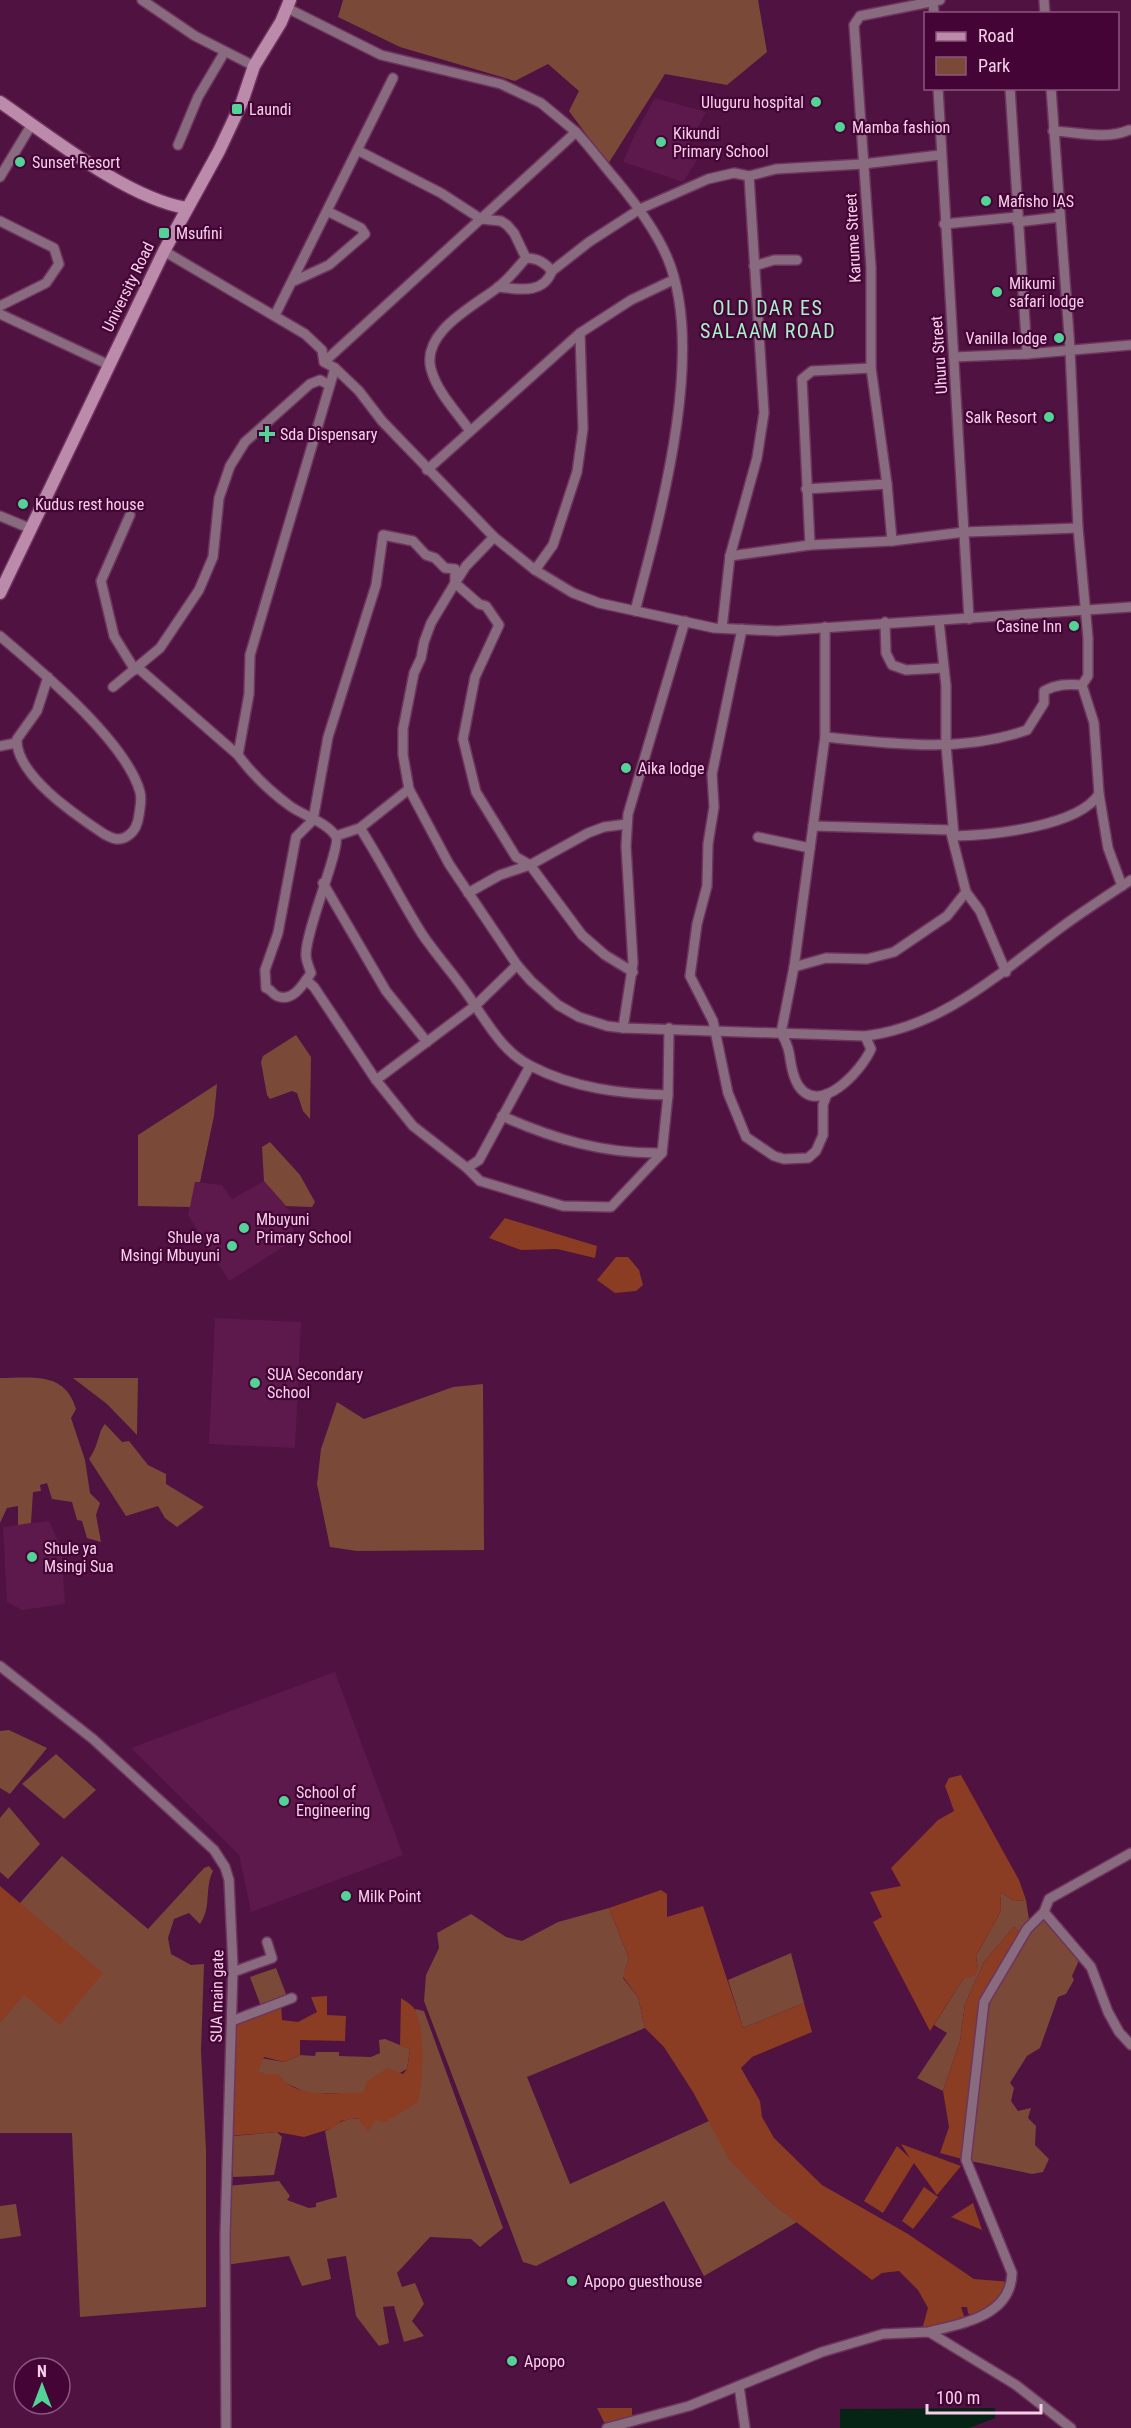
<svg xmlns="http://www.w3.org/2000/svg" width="1131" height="2428" font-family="'Roboto Condensed',sans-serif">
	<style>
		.built { fill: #5d194c }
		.green { fill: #7b4937 }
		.forest { fill: #8a3d22 }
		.water { fill: #062416 }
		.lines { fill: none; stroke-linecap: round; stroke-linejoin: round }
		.street-casing { stroke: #6e345e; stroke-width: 12 }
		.secondary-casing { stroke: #6e345e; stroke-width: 15 }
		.street { stroke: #896b7f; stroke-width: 9 }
		.secondary { stroke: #bc8bab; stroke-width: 12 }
		.poi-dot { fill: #53d396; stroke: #440536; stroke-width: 2 }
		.labels { text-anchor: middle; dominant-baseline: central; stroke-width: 4.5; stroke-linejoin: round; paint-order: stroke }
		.poi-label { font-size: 16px; fill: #f6d0e9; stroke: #440536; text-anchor: start }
		.street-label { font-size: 16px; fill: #f6d0e9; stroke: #440536 }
		.quarter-label { font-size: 20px; letter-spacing: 1.5px; fill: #a3f3c7; stroke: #440536 }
	</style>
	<rect width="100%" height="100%" fill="#501240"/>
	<g class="built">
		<polygon points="655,98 706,112 687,148 701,154 683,182 623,162 634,136"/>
		<polygon points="264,1181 293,1215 293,1241 229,1281 188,1215 195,1182 222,1185 232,1199"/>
		<polygon points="215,1318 301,1322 295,1448 209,1444"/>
		<polygon points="49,1521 61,1547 65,1604 22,1610 7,1602 3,1527"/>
		<polygon points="335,1672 403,1855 251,1912 239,1855 131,1748"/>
	</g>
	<g class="green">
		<polygon points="343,0 758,0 767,52 727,85 665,74 608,164 569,111 579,91 548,64 515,81 400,47 338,17"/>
		<polygon points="296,1035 311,1057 310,1119 303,1111 297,1093 292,1091 270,1099 267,1095 261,1062 263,1056"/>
		<polygon points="217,1084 214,1116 200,1182 195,1182 190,1207 138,1206 138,1135"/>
		<polygon points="270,1142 300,1175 315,1202 312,1207 286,1206 264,1181 262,1147"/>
		<path d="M0,1378C32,1378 65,1371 76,1409L71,1418L85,1460L90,1493L100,1503L96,1515L101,1542L87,1538L82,1521L77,1520L72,1502L52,1499L47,1483L40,1485L41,1491L33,1492L31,1523L18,1525V1506L7,1508L0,1523Z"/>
		<polygon points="73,1378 138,1378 137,1435 107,1404"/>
		<polygon points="483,1384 484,1550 357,1551 330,1547 317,1484 321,1449 337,1402 364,1419 453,1387"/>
		<path d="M105,1424L122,1442L129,1441L148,1465L166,1474V1484L204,1507L177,1527L165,1518L158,1506L126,1516L89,1459C99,1446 98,1431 105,1424Z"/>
		<polygon points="9,1730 47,1748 10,1794 0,1788 0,1731"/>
		<polygon points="56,1754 96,1790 64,1819 22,1784"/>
		<polygon points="9,1807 40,1844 8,1879 0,1872 0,1818"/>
		<path d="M62,1856L148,1929L204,1868L209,1866L213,1871C204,1889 212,1907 200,1924L189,1913L174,1919L168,1938L171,1954L191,1965L204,1964L201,2051L206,2150V2307L80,2317L72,2133H0V2022L23,1995L20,1903Z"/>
		<polygon points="1000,1892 1015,1901 1026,1900 1030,1926 1044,1912 1081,1956 1072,1976 1074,1980 1066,1994 1058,1997 1040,2048 1027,2056 1010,2083 1014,2088 1011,2101 1018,2111 1031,2108 1028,2118 1036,2126 1035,2145 1049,2159 1043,2172 1032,2174 966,2160 984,2002 1023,1935 1014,1927 984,1962 965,2004 960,2041 943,2091 917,2078 947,2033 934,2025 963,1979 978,1969 976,1956 1001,1911"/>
		<polygon points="609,1908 629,1958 623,1978 638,1997 645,2028 527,2077 570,2184 709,2121 731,2161 774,2205 797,2222 704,2276 664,2201 536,2266 523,2262 424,2001 426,1975 439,1948 437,1933 471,1914 506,1937 522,1941 558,1922"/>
		<polygon points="791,1953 804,2003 743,2028 728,1980"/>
		<polygon points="276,1968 288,1999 262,2009 250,1977"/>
		<path d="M415,2009L424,2011L503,2228L480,2247L471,2239L430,2237L397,2273L402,2287L415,2283L424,2304L412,2321L424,2336L404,2342L394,2306L383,2307L389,2343L379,2346L356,2316L346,2256L327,2259L331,2279L302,2286L289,2256L225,2265L227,2186L279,2181L290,2196L287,2200L309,2208L316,2207V2203L337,2197L325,2131C332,2129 336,2123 343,2121C353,2117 364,2119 375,2120L420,2081L422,2048Z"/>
		<polygon points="385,2039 410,2049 407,2069 363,2093 307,2093 284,2082 278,2074 264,2074 257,2071 255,2057 284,2062 300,2055 315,2056 316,2052 339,2052 339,2056 371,2057 380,2053 379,2040"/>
		<polygon points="277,2132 282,2137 274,2175 233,2177 233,2136"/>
		<polygon points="16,2204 21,2236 0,2239 0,2206"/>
	</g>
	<g class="forest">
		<polygon points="505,1218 597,1246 595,1258 557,1249 521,1250 489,1238"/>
		<polygon points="616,1257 628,1257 639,1270 643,1285 636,1291 615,1293 597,1280"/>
		<polygon points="961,1775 1019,1880 1026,1900 1015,1901 1000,1892 1001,1911 976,1956 978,1969 975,1976 963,1979 930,2031 873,1922 882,1917 870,1892 901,1886 891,1868 938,1820 954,1811 945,1786 949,1778"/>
		<polygon points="0,1886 103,1973 60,2025 24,1995 0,2022"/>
		<polygon points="661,1890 667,1894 667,1917 703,1906 743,2028 804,2003 812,2032 752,2057 741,2068 760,2101 762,2117 774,2138 822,2185 908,2234 974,2279 1012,2282 1012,2289 974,2319 968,2313 967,2307 961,2307 966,2322 929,2332 923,2326 928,2308 918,2290 899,2271 882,2273 872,2280 774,2205 730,2161 693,2092 664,2047 645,2028 638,1997 623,1977 629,1958 609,1908"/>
		<polygon points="1014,1927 1023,1935 984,2003 966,2160 940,2153 949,2127 943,2091 960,2041 965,2004 984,1962"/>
		<path d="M327,1996V2015L346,2016L345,2041L300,2040V2055L284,2062L264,2057L258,2071L264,2074H278C298,2101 334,2091 363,2093L367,2081L388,2068L403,2074L407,2069L410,2049L400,2046L401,1998C405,2001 413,2005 415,2010C426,2030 423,2082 418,2102L385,2122L375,2120L368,2132L357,2118L341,2121L333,2128L304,2137L277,2132L228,2136L235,2024L281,2002L282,2020L298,2022L317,2012L311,1997Z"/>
		<polygon points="901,2144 961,2166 937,2195 914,2163 883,2213 864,2201 897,2146 910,2158"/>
		<polygon points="924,2187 938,2197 913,2229 902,2221"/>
		<polygon points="973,2203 982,2230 951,2217"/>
		<polygon points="597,2408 632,2408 632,2421 606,2426"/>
	</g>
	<polygon class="water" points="995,2408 995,2418 969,2428 840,2428 840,2409"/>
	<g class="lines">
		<g class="street-casing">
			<g id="street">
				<polyline points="142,0 195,36 254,66"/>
				<polyline points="933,0 934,14"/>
				<polyline points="1044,0 1045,14"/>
				<polyline points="287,8 381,55 501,84 541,103 576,132"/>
				<polyline points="938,88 969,619"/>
				<polyline points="1010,88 1027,354"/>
				<path d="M1053,131C1079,132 1105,140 1129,130"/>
				<polyline points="178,145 198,97 224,53"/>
				<path d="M359,151L441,193L481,219L501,221L507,225L514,233L526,258C517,268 509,279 497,288C474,306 421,332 431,369C437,392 456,411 470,431"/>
				<polyline points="0,177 32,124"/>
				<polyline points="0,221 54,248 59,264 46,283 0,306"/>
				<polyline points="944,224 1017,217 1017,222 1060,217"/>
				<polyline points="164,251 305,334 322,350 324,362 335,368 359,391 382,421 494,537 535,570 573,593 599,603 714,628 777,631 1131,607"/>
				<polyline points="754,266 774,260 797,260"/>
				<polyline points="552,271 589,242 640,209 708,179 734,173 749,176 776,169 863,164 940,155"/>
				<polyline points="294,281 329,265 365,234 361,228 329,212"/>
				<path d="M498,287C518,289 543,295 552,271C545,263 538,258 526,258"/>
				<polyline points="0,314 109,365"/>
				<polyline points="275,315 393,78"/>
				<polyline points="954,357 1027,354 1131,345"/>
				<path d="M324,362L576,132C591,148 603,165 617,181C636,204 655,229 667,257C707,350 660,516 635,611"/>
				<path d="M335,368L250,655L249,694L238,755C252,774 271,792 290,806C302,815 329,823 336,837C341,847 305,932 306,955C306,961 309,967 311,973C304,983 293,1003 277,996C272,994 272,990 266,988L265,970L278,933L296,837L313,820L328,737L376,585L383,535L413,541L426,555L435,558L445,568L455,569V583L479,604L486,606L499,625L475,677L463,739L476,792L516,857L530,865L582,935L605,955L633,972"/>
				<polyline points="427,470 580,333 631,300 673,280"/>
				<polyline points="806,489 887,484"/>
				<polyline points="130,515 101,581 114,636 135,670"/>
				<polyline points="0,516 29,528"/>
				<path d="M494,537L466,566L455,583L431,623L424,642L421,658L414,673L403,729V755L409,789L449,864L517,965L531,981L558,1005L579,1017L607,1026L623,1028L865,1036C943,1027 1002,971 1063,926C1085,910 1108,895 1131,880"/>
				<polyline points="892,541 887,484 871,368 871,267 854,25 860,16 940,0"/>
				<polyline points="810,545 802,379 812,371 871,368"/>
				<polyline points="730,556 810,545 892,541 965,532 1078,528"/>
				<polyline points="535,570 553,545 577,472 583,429 580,333"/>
				<polyline points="939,621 946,686 946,745 954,836"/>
				<polyline points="885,622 886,653 892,665 906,670 943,668"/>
				<path d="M825,627V737L794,967L781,1033C794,1053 787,1066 798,1085C819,1118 862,1070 871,1049L865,1036"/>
				<polyline points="722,628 730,556 757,458 764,413 749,176"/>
				<polyline points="742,629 712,774 714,807 708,844 707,886 697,924 690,976 713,1021 728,1093 746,1137 774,1156 784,1159 808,1158 816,1151 823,1135 823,1105 827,1094"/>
				<path d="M0,636C40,670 126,741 140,792C142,800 140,808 139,815C138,823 136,830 129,835C120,842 113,839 104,834C77,816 15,775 17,739L37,711L48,677"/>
				<polyline points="137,667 238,755"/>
				<polyline points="113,687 160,648 199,590 213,557 219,498 230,466 245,442 310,384 320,380 329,385"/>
				<path d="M825,737C893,744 961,753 1027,730L1044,703V691C1057,684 1067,684 1082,685"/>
				<polyline points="0,746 16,743"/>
				<polyline points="1099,794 1108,848 1122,886"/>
				<polyline points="813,826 951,830"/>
				<path d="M360,828C382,862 400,899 422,934C439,959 460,981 476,1007C491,1029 506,1054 531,1066C573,1088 621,1094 668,1095"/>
				<polyline points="951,833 966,892 980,911 1006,972"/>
				<polyline points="336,836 360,828 409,789"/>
				<path d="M954,836C991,835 1078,827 1099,794L1094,723L1082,685L1088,676V638L1078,528L1070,349L1051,88"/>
				<polyline points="758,837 810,848"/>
				<polyline points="323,883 386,991 427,1042"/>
				<polyline points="468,893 500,875 530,865 588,833 604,827 627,824"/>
				<polyline points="794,967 826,958 867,959 894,952 947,916 966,892"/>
				<polyline points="306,980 314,987 376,1080 476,1005 517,965"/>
				<polyline points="623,1028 633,963 626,846 628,814 685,621"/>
				<polyline points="376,1080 413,1126 467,1168 479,1160 530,1066"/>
				<path d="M502,1116C554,1139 604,1154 662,1153"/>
				<polyline points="467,1168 480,1181 563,1206 611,1207 662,1153 668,1095 669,1028"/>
				<polyline points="0,1666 93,1739 214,1850 225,1867 229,1880 233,1967 225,2236 226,2428"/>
				<polyline points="1044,1912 1091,1967 1108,2012 1119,2032 1131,2045"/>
				<polyline points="233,1972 272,1958 267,1942"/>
				<polyline points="232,2021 292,1998"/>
				<path d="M929,2332C963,2323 1011,2316 1012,2273L966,2160L970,2125L984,2002L1027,1929L1044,1912L1049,1899L1131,1853"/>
				<polyline points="739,2386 745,2428"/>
				<polyline points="607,2428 689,2406 822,2352 883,2334 929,2332 1016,2385 1071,2428"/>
			</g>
		</g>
		<g class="secondary-casing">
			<g id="secondary">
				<path d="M0,102C51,137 127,198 186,208"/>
				<polyline points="0,593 164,251 219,151 242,102 254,66 281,22 290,0"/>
			</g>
		</g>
		<use href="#street" class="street"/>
		<use href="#secondary" class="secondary"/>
	</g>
	<g class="poi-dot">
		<circle cx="816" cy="102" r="6"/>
		<rect x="231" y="103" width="12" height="12" rx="3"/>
		<circle cx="840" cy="127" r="6"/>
		<circle cx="661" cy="142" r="6"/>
		<circle cx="20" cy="162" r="6"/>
		<circle cx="986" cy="201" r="6"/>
		<rect x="158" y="227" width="12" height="12" rx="3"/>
		<circle cx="997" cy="292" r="6"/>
		<circle cx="1059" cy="338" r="6"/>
		<circle cx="1049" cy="417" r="6"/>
		<path d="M264 425h6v6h6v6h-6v6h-6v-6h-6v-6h6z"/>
		<circle cx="23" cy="504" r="6"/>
		<circle cx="1074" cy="626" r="6"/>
		<circle cx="626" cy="768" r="6"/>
		<circle cx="244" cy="1228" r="6"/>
		<circle cx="232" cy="1246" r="6"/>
		<circle cx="255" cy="1383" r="6"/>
		<circle cx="32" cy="1557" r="6"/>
		<circle cx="284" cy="1801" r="6"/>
		<circle cx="346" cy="1896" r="6"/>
		<circle cx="572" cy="2281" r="6"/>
		<circle cx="512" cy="2361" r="6"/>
	</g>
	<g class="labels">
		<g class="poi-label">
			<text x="804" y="102" text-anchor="end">Uluguru hospital</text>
			<text x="249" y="109">Laundi</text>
			<text x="852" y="127">Mamba fashion</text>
			<text x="673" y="133">Kikundi<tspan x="673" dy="18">Primary School</tspan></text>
			<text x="32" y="162">Sunset Resort</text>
			<text x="998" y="201">Mafisho IAS</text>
			<text x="176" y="233">Msufini</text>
			<text x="1009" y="283">Mikumi<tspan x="1009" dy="18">safari lodge</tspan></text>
			<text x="1047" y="338" text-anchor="end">Vanilla lodge</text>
			<text x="1037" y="417" text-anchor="end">Salk Resort</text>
			<text x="280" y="434">Sda Dispensary</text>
			<text x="35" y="504">Kudus rest house</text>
			<text x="1062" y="626" text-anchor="end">Casine Inn</text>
			<text x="638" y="768">Aika lodge</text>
			<text x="256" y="1219">Mbuyuni<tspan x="256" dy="18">Primary School</tspan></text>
			<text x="220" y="1237" text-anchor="end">Shule ya<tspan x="220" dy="18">Msingi Mbuyuni</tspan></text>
			<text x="267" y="1374">SUA Secondary<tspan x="267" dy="18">School</tspan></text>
			<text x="44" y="1548">Shule ya<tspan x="44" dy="18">Msingi Sua</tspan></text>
			<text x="296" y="1792">School of<tspan x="296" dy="18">Engineering</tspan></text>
			<text x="358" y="1896">Milk Point</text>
			<text x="584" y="2281">Apopo guesthouse</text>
			<text x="524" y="2361">Apopo</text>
		</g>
		<g class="street-label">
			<text transform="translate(853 238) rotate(-93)">Karume Street</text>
			<text transform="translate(128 287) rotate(-64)">University Road</text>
			<text transform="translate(939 355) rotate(-94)">Uhuru Street</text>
			<text transform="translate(217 1996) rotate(-89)">SUA main gate</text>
		</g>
		<g class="quarter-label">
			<text x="768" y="308">OLD DAR ES<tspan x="768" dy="23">SALAAM ROAD</tspan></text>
		</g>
	</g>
	<rect x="924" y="12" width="195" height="78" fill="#440536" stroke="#8b567e" stroke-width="1.5"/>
	<rect x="936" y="32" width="30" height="9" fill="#bc8bab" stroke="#8b567e" stroke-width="1.5"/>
	<text x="978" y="42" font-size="18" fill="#f6d0e9">Road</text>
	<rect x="936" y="57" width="30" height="18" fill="#7b4937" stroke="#8b567e" stroke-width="1.5"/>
	<text x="978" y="72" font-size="18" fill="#f6d0e9">Park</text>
	<g transform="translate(42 2386)"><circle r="28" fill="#440536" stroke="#8b567e" stroke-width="1.5"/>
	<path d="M0-4.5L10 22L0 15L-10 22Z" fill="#53d396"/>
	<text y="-9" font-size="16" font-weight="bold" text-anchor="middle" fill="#f6d0e9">N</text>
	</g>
	<path d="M927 2404v9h114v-9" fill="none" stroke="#f6d0e9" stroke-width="3"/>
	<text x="936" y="2404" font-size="18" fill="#f6d0e9" stroke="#440536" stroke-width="4.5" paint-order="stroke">100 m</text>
</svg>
